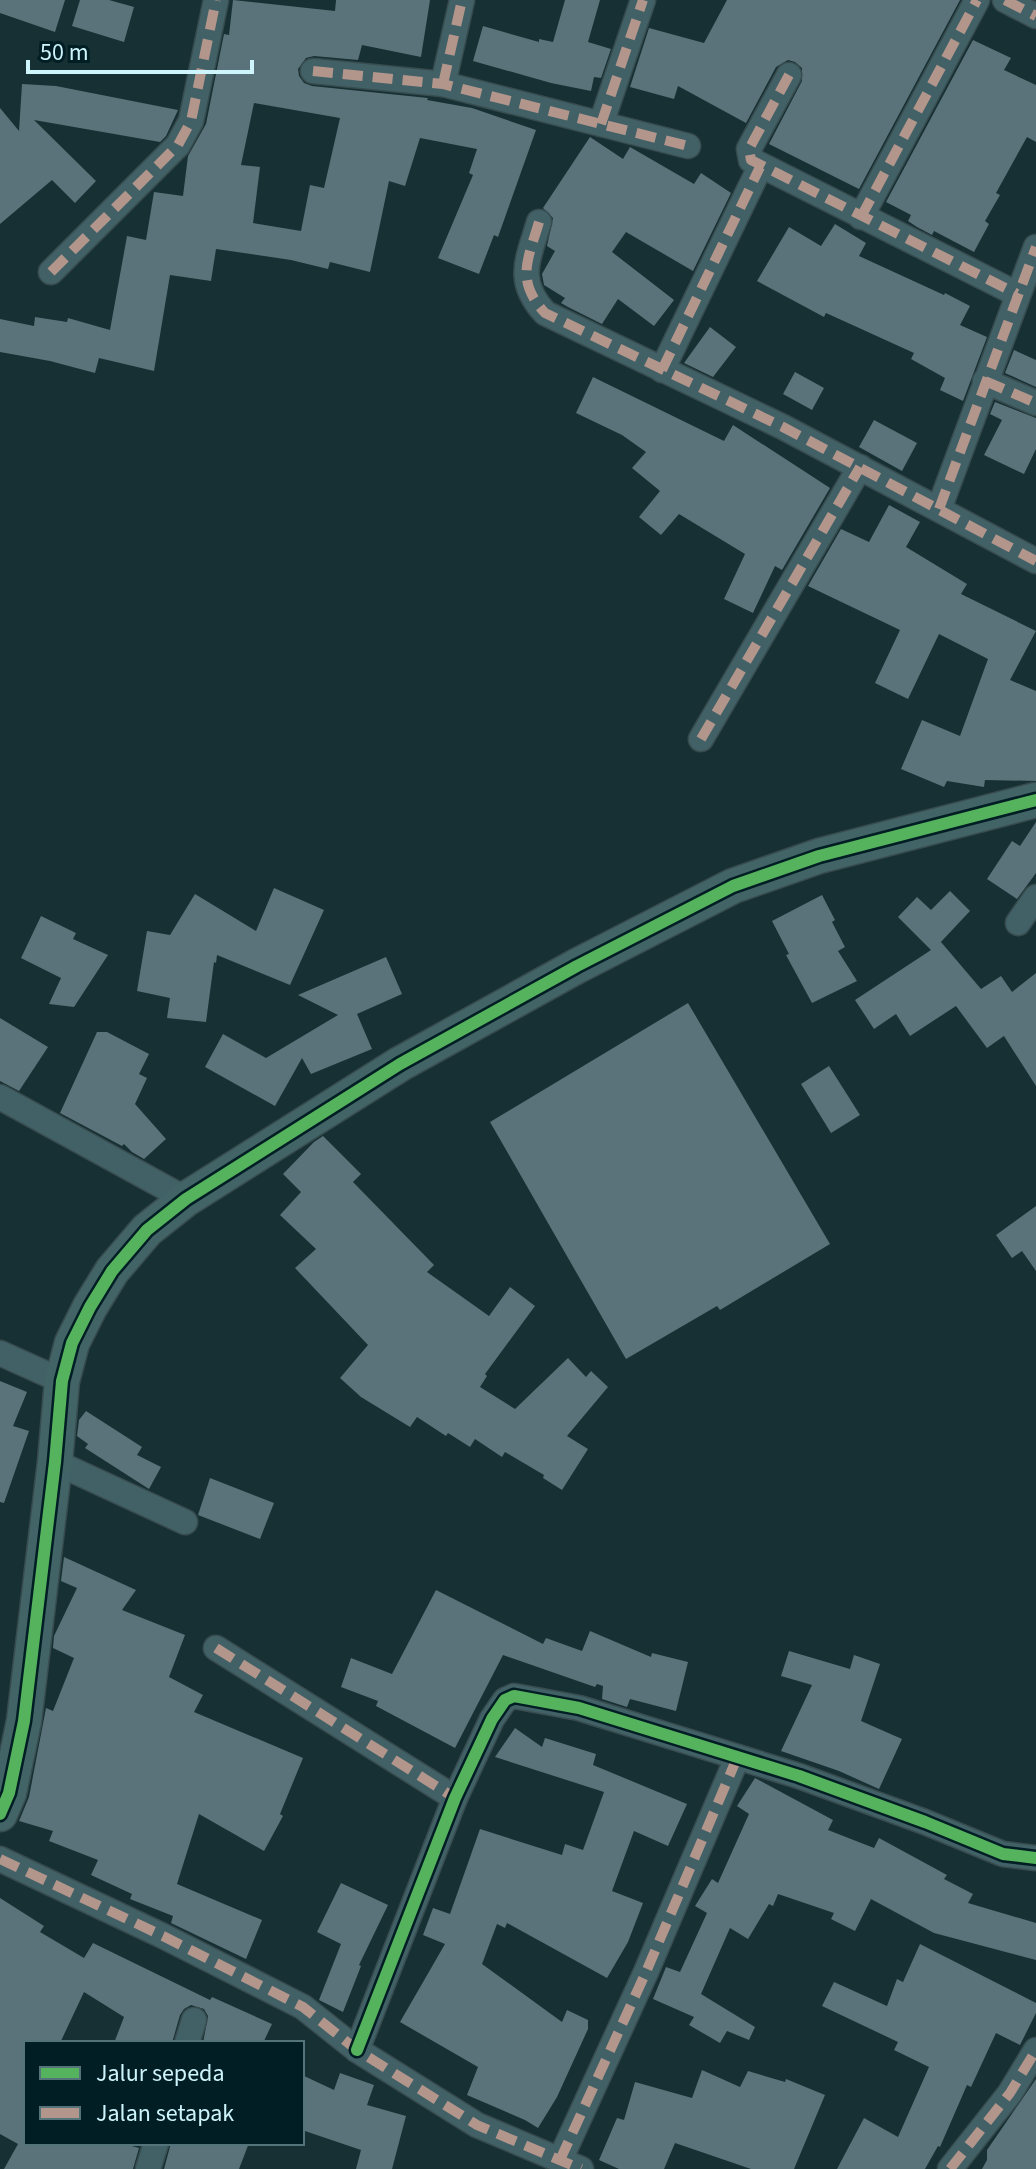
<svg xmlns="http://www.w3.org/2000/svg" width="1036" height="2169" font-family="'Source Sans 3',sans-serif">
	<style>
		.building { fill: #5a7279; fill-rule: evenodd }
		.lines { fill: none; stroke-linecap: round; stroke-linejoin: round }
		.street-casing { stroke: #384c4f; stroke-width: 27 }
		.secondary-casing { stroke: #384c4f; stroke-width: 37 }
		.street { stroke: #426167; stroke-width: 24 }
		.secondary { stroke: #426466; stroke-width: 34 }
		.quiet { stroke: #b2968c; stroke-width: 10; stroke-dasharray: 20 10; stroke-linecap: butt }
		.cycleway-casing { stroke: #001e24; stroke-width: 17 }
		.cycleway { stroke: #56b35d; stroke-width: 12 }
	</style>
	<rect width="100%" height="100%" fill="#173033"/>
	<g class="building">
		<polygon points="0,0 65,0 55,32 0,13"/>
		<polygon points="80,0 109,0 134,7 124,42 72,26"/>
		<path d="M233,0L335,11L336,0H430L421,57L362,45L358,60L314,56L306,58L298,69L299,76L304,83L312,86L428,98L427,100L472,108L536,130L498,237L494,235L479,274L438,258L473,175L469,173L477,149L420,138L405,186L389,181L370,272L330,262L328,269L291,260L216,249L211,281L170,275L154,371L99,358L95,373L50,361L0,352V319L34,326L35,317L67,322L68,318L110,330L127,236L146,240L154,192L183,196L188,156L206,124L224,34L229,35ZM254,103L340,118L324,188L310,185L301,231L253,223L260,167L241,165Z"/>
		<polygon points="565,0 600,0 588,42 611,49 601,78 594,77 591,91 551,83 473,61 483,26 539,42 539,39 553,42"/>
		<polygon points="727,0 960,0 859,189 769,144 802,81 802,68 795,62 788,60 776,67 746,123 678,86 674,99 630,87 649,28 704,43"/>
		<polygon points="973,40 1011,58 1004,70 1036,85 1036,142 1027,137 996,193 1000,195 985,221 989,224 974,252 934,231 932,235 917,227 908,221 911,215 886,202"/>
		<polygon points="22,84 56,86 178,110 166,136 160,142 34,120 96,181 75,203 52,180 0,224 0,108 19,131"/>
		<polygon points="590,137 623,159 630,147 694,184 701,173 731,193 693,271 626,232 612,252 674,300 654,326 618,299 602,324 568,307 561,303 565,298 544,285 542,274 555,251 547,246 553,218 543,208"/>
		<polygon points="835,224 866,243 859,256 944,295 945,293 970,306 960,325 987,337 963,401 940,390 945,378 911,359 914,353 826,313 824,317 757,281 789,227 821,246"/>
		<polygon points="710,327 736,347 713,377 684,363"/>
		<polygon points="1014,350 1036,360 1036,387 1005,373"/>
		<polygon points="795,372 824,388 812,410 783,394"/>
		<polygon points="593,377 724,441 733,425 830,488 782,570 775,566 753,613 724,599 745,554 679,514 661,535 639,517 660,491 632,468 646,452 622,435 576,413"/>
		<polygon points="995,402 1036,418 1036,449 1024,474 984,455 1002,420 990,414"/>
		<polygon points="874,420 917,443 902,471 859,447"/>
		<polygon points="889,505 920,522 906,547 967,584 961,594 1036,631 1010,680 1036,691 1036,781 985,780 984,787 947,781 944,787 901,769 922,720 960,736 988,659 939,634 908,699 875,683 900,630 808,586 841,529 869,542"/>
		<polygon points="1036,822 1036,873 1017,899 987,879 1012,841 1020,846"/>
		<polygon points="274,888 324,910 290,985 217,955 216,963 214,962 206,1022 167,1018 170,998 137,991 147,931 170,935 195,894 256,931"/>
		<polygon points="950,891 970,911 939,944 941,942 981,989 1001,976 1012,992 1036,973 1036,1086 1004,1036 987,1048 956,1006 910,1036 896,1014 874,1029 855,1000 931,950 898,917 917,897 931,910"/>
		<polygon points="822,895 835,920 832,922 845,947 838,951 857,981 812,1003 786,955 789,954 772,921"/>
		<polygon points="41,916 76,933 73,939 108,955 74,1007 49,1004 61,978 21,958"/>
		<polygon points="386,957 402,994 357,1014 372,1049 311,1074 302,1058 275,1106 205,1067 223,1034 266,1058 338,1015 298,995"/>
		<polygon points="688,1003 830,1244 720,1310 717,1306 626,1359 490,1122"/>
		<polygon points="0,1018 48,1047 19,1091 0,1081"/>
		<polygon points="97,1032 107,1032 149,1054 139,1074 147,1078 135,1104 166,1139 144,1159 132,1152 124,1144 122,1146 107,1138 60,1113"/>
		<polygon points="829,1066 860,1115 831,1133 801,1084"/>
		<polygon points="323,1136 361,1174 353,1182 434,1265 427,1272 489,1316 510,1287 535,1306 485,1374 487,1376 480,1387 515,1409 568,1358 586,1377 591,1371 608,1387 567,1436 588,1449 562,1490 543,1478 544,1475 505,1452 502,1457 475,1439 470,1447 448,1433 446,1436 417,1417 410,1427 361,1397 340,1378 368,1345 295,1268 316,1249 280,1215 301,1192 283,1174 314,1142"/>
		<polygon points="1036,1206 1036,1271 1022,1251 1012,1258 996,1235"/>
		<polygon points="0,1381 27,1392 13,1426 29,1431 4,1503 0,1502"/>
		<polygon points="86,1411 142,1447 137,1455 161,1467 149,1489 85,1448 88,1444 77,1436 79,1420"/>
		<polygon points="210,1478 274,1503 260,1539 198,1515"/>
		<polygon points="64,1557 136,1590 122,1610 185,1635 169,1677 203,1695 194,1712 303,1758 280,1814 283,1816 264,1851 199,1814 177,1884 262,1920 246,1959 171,1923 173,1916 130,1899 132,1894 91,1875 98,1860 49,1841 53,1831 19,1821 29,1797 46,1708 53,1711 74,1658 53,1648 54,1636 77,1588 61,1581"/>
		<polygon points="436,1590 543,1644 546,1638 582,1651 590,1631 651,1657 652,1653 688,1662 676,1711 630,1699 627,1707 602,1699 603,1686 597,1684 595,1687 503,1655 455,1748 376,1706 378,1701 341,1687 351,1658 392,1674"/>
		<polygon points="789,1651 850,1669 854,1655 880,1664 861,1721 902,1739 879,1789 839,1771 781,1751 812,1685 781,1676"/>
		<polygon points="515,1728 542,1747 545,1738 596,1754 593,1765 687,1804 668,1846 634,1831 612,1891 643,1903 628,1942 607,1978 507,1923 505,1928 497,1924 482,1964 562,2022 567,2010 588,2020 588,2029 557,2097 538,2128 525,2120 467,2095 478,2067 400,2022 445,1944 423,1935 433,1908 450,1914 480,1829 562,1855 565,1844 583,1850 604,1792 495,1757"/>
		<polygon points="755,1778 833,1820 828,1830 874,1848 879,1838 947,1875 944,1879 973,1894 968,1903 1036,1923 1036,1960 934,1933 871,1899 855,1931 831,1919 834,1913 778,1894 773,1906 769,1904 748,1939 730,1928 701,1994 755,2027 749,2040 727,2031 720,2043 689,2025 694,2017 653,1999 666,1967 680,1972 707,1913 695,1906 712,1879 718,1883 749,1814 737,1806"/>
		<polygon points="341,1883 388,1905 359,1965 361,1966 343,2012 319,2000 341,1944 317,1932"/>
		<polygon points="0,1898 44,1926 40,1932 84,1958 93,1943 210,2000 212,1997 272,2024 263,2043 203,2043 208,2016 204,2009 191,2005 184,2009 180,2015 172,2043 114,2043 124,2017 84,1992 60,2043 26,2043 26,2143 121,2143 139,2148 133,2169 4,2169 18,2144 0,2134"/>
		<polygon points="920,1944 1036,2003 1036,2013 1020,2045 996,2033 971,2087 967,2085 940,2147 938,2146 925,2169 837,2169 864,2118 898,2137 929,2067 894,2050 898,2042 822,2006 834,1982 887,2006 897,1979 903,1982"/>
		<polygon points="702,2070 740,2087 748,2071 785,2082 786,2079 825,2095 794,2169 751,2169 675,2143 664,2169 619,2169 599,2160 617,2118 624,2120 635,2082 692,2098"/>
		<polygon points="340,2073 374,2085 367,2105 406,2116 392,2169 356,2169 361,2150 302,2130 302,2075 334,2090"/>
		<polygon points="1036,2079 1036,2169 982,2169 987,2160 987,2150"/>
		<polygon points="171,2143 249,2143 239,2169 164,2169"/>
	</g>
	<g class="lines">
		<g class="street-casing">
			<g id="street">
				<polyline points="1005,0 1036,16"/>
				<polyline points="313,71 443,84 688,146"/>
				<polyline points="789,75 749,149 751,160 1017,294"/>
				<polyline points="443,84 462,0"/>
				<polyline points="601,124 643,0"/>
				<polyline points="861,217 977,0"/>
				<path d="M539,222C528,260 515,280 545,313L783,427L1036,561"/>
				<polyline points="51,272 178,145 191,121 216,0"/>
				<polyline points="662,370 760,167"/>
				<polyline points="985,381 1036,403"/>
				<polyline points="939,509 1036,247"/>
				<polyline points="701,739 860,467"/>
				<polyline points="1018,923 1036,897"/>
				<polyline points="0,1097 186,1199"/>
				<polyline points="0,1353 62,1381"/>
				<polyline points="55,1462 185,1522"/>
				<polyline points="216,1648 455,1798"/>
				<polyline points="0,1859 163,1936 303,2007 357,2050 477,2125 581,2169"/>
				<polyline points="187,2043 194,2020"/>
				<polyline points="357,2050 455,1798 492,1719 505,1700 514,1696 579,1708 799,1776 925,1822 1003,1854 1036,1858"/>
				<polyline points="560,2160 646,1972 737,1758"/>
				<polyline points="148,2169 156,2143"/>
				<polyline points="950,2169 1010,2093 1036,2050"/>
			</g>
		</g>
		<g class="secondary-casing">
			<polyline id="secondary" points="0,1814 9,1793 24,1721 55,1462 62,1381 72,1343 90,1307 112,1271 147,1230 186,1199 400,1064 577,966 733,886 819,856 1036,800"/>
		</g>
		<use href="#street" class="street"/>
		<use href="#secondary" class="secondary"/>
		<g class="quiet">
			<polyline points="1005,0 1036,16"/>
			<polyline points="313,71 443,84 688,146"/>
			<polyline points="789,75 749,149 751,160 1017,294"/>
			<polyline points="443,84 462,0"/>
			<polyline points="601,124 643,0"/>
			<polyline points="861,217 977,0"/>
			<path d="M539,222C528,260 515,280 545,313L783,427L1036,561"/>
			<polyline points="51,272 178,145 191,121 216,0"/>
			<polyline points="662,370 760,167"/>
			<polyline points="985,381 1036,403"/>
			<polyline points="939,509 1036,247"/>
			<polyline points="701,739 860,467"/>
			<polyline points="216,1648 455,1798"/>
			<polyline points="0,1859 163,1936 303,2007 357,2050 477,2125 581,2169"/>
			<polyline points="560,2160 646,1972 737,1758"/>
			<polyline points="950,2169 1010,2093 1036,2050"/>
		</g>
		<g class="cycleway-casing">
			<g id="cycleway">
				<polyline points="0,1814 9,1793 24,1721 55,1462 62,1381 72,1343 90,1307 112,1271 147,1230 186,1199 400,1064 577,966 733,886 819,856 1036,800"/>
				<polyline points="357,2050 455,1798 492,1719 505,1700 514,1696 579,1708 799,1776 925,1822 1003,1854 1036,1858"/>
			</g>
		</g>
		<use href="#cycleway" class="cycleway"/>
	</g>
	<rect x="24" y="2041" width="280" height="104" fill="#001e24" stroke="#52747a" stroke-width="2"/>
	<rect x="40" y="2067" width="40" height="12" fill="#56b35d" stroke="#52747a" stroke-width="2"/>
	<text x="96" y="2081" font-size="24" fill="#cef4fc">Jalur sepeda</text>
	<rect x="40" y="2107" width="40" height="12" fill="#b2968c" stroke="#52747a" stroke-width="2"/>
	<text x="96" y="2121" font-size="24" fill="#cef4fc">Jalan setapak</text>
	<path d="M28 60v12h224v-12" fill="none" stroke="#cef4fc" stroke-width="4"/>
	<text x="40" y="60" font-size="24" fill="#cef4fc" stroke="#001e24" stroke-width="6" paint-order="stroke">50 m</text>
</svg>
